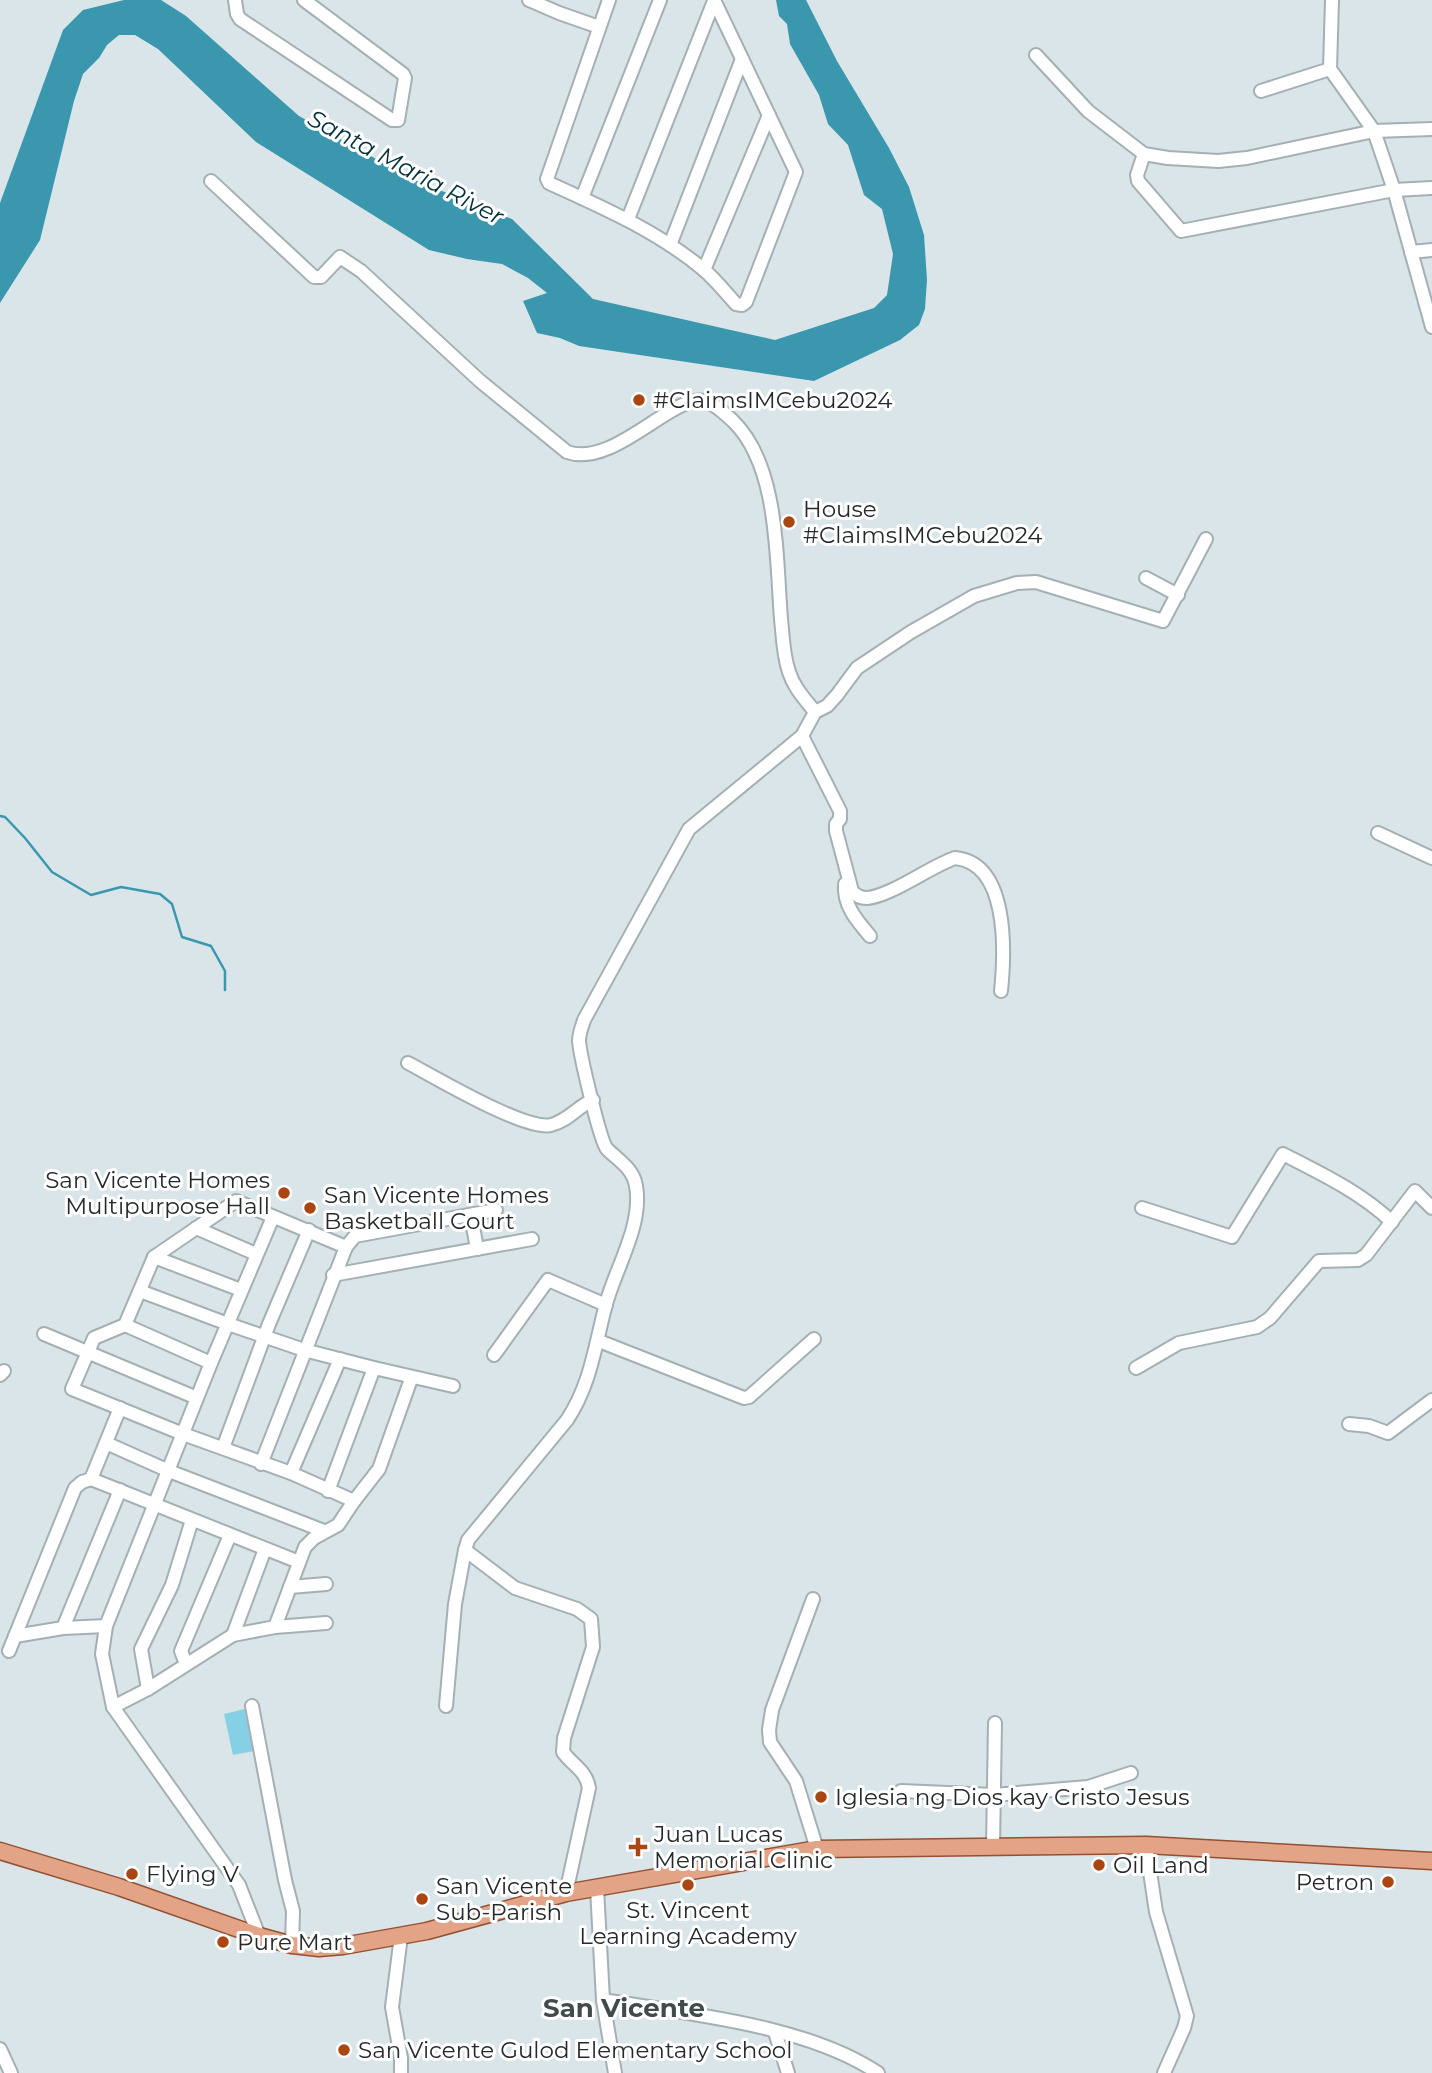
<svg xmlns="http://www.w3.org/2000/svg" width="1432" height="2073" font-family="Montserrat,sans-serif">
	<style>
		.green { fill: #85d0e5 }
		.water { fill: #3b97ae }
		.lines { fill: none; stroke-linecap: round; stroke-linejoin: round }
		.stream { stroke: #3b97ae; stroke-width: 2.5 }
		.minor-casing { stroke: #a4b0b3; stroke-width: 16 }
		.major-casing { stroke: #945132; stroke-width: 19 }
		.minor { stroke: #fff; stroke-width: 12 }
		.major { stroke: #e3a386; stroke-width: 16 }
		.poi-dot { fill: #aa4612; stroke: #fff; stroke-width: 2.5 }
		.labels { text-anchor: middle; dominant-baseline: central; stroke-width: 6; stroke-linejoin: round; paint-order: stroke }
		.poi-label { font-size: 23px; fill: #25292b; stroke: #fff; text-anchor: start }
		.water-label { font-size: 24px; font-style: italic; fill: #022f39; stroke: #fff }
		.quarter-label { font-size: 26px; font-weight: bold; fill: #414b4e; stroke: #fff }
	</style>
	<rect width="100%" height="100%" fill="#d9e5e9"/>
	<polygon class="green" points="245,1709 254,1751 233,1755 224,1714"/>
	<polygon class="water" points="124,0 161,0 186,16 299,116 412,179 512,219 593,299 775,340 874,308 887,295 893,254 882,209 864,195 848,145 828,124 819,95 790,44 787,24 779,16 776,0 806,0 837,61 889,148 909,187 924,235 927,280 925,309 919,325 900,340 814,381 579,346 560,338 537,333 523,301 547,293 528,278 502,264 467,259 429,250 256,142 158,49 135,35 119,35 107,45 99,58 83,74 74,101 40,240 0,303 0,203 63,30 83,10"/>
	<g class="lines">
		<polyline class="stream" points="0,816 5,817 25,838 52,872 91,895 121,887 160,894 172,904 182,937 211,946 225,971 225,990"/>
		<g class="minor-casing">
			<g id="minor">
				<polyline points="235,0 237,14 240,19 392,120 398,120 405,78 403,74 304,0"/>
				<polyline points="529,0 559,13 599,27"/>
				<path d="M609,0L547,179L549,183C602,207 657,231 703,269C715,279 726,293 736,304L742,305L746,302L796,172L714,0"/>
				<polyline points="1332,0 1330,69 1374,131 1394,190 1432,327"/>
				<polyline points="1036,55 1088,111 1144,154 1137,175 1138,181 1181,231 1394,190 1432,188"/>
				<polyline points="1261,91 1330,69"/>
				<polyline points="1144,154 1168,158 1218,161 1247,158 1374,131 1432,129"/>
				<path d="M211,181L314,277H321L340,257L361,271L480,381L567,452C615,469 676,389 707,402C718,406 725,414 733,421C779,466 776,558 781,619C783,637 783,655 789,672C794,688 805,699 815,712"/>
				<polyline points="582,198 660,0"/>
				<polyline points="628,219 714,1"/>
				<polyline points="670,245 742,59"/>
				<polyline points="1411,252 1432,250"/>
				<polyline points="704,270 769,115"/>
				<polyline points="1146,578 1178,595"/>
				<path d="M802,736L840,811V819L836,824V831L852,891C856,896 860,898 867,898C891,896 929,867 955,858C1009,863 1005,952 1001,991"/>
				<polyline points="1378,833 1432,858"/>
				<path d="M845,884C843,905 857,921 870,936"/>
				<path d="M408,1063C435,1077 525,1131 551,1125C568,1121 578,1106 593,1100"/>
				<path d="M1142,1208L1232,1237L1283,1154C1322,1174 1360,1192 1392,1222"/>
				<polyline points="471,1215 477,1249"/>
				<polyline points="196,1228 256,1254"/>
				<polyline points="346,1247 355,1236 496,1210"/>
				<polyline points="154,1257 241,1290"/>
				<polyline points="333,1275 532,1239"/>
				<polyline points="140,1291 228,1324 304,1350 374,1368 328,1491"/>
				<polyline points="125,1325 211,1363"/>
				<polyline points="44,1334 197,1398"/>
				<polyline points="599,1341 744,1398 749,1397 814,1339"/>
				<polyline points="494,1355 548,1280 606,1305"/>
				<polyline points="374,1368 453,1386"/>
				<polyline points="1136,1368 1179,1343 1257,1327 1270,1318 1319,1261 1358,1260 1366,1255 1415,1191 1432,1208"/>
				<polyline points="0,1375 4,1371"/>
				<polyline points="1349,1424 1369,1426 1388,1433 1432,1400"/>
				<polyline points="106,1443 169,1471 324,1531"/>
				<polyline points="223,1448 269,1324 309,1230"/>
				<polyline points="261,1464 346,1247 236,1201 154,1257 125,1325 94,1338 72,1389 183,1434 291,1473 354,1501"/>
				<polyline points="291,1473 340,1359"/>
				<polyline points="91,1479 299,1562"/>
				<polyline points="290,1587 326,1584"/>
				<polyline points="813,1599 772,1710 769,1730 770,1742 796,1781 817,1849"/>
				<polyline points="275,1627 326,1623"/>
				<polyline points="63,1628 120,1490"/>
				<polyline points="233,1635 265,1549"/>
				<polyline points="15,1636 63,1628 106,1626"/>
				<polyline points="9,1651 75,1488 82,1482 91,1479 120,1408"/>
				<polyline points="186,1664 181,1651 230,1535"/>
				<polyline points="148,1689 141,1649 172,1585 192,1520"/>
				<polyline points="252,1706 285,1880 293,1911 292,1945"/>
				<polyline points="446,1706 455,1604 465,1550"/>
				<polyline points="113,1707 148,1689 233,1635 275,1627 305,1547 314,1538 338,1525 354,1501 379,1469 411,1379"/>
				<polyline points="901,1791 994,1795 1088,1787 1131,1773"/>
				<polyline points="1146,1845 1156,1912 1187,2016 1184,2028 1164,2073"/>
				<polyline points="993,1847 995,1723"/>
				<polyline points="597,1888 603,2000 615,2073"/>
				<path d="M566,1893L589,1788C586,1770 573,1766 563,1752L564,1738L593,1647L591,1619L577,1609L515,1588L465,1550L468,1540L567,1420C591,1384 595,1345 606,1304C616,1267 643,1225 636,1186C633,1168 619,1161 607,1149C600,1141 580,1055 579,1041C579,1033 582,1027 584,1020L689,829L802,736L815,712L827,706L837,695L857,668L911,632L974,596L1017,583L1036,582L1163,621L1206,539"/>
				<polyline points="259,1936 239,1885 113,1707 102,1654 106,1626 211,1363 273,1217"/>
				<path d="M603,2000C689,2014 806,2025 878,2073"/>
				<polyline points="775,2032 788,2073"/>
				<polyline points="0,2049 11,2073"/>
				<polyline points="401,2073 401,2058 392,2007 401,1936"/>
			</g>
		</g>
		<g class="major-casing">
			<polyline id="major" points="0,1851 119,1887 259,1936 292,1945 319,1948 343,1946 427,1931 566,1893 817,1849 1146,1845 1432,1861"/>
		</g>
		<use href="#minor" class="minor"/>
		<use href="#major" class="major"/>
	</g>
	<g class="poi-dot">
		<circle cx="639" cy="400" r="7"/>
		<circle cx="789" cy="522" r="7"/>
		<circle cx="284" cy="1193" r="7"/>
		<circle cx="310" cy="1208" r="7"/>
		<circle cx="821" cy="1797" r="7"/>
		<path d="M634.5 1836.5h7v7h7v7h-7v7h-7v-7h-7v-7h7z"/>
		<circle cx="1099" cy="1865" r="7"/>
		<circle cx="132" cy="1874" r="7"/>
		<circle cx="1388" cy="1882" r="7"/>
		<circle cx="688" cy="1885" r="7"/>
		<circle cx="422" cy="1899" r="7"/>
		<circle cx="223" cy="1942" r="7"/>
		<circle cx="344" cy="2050" r="7"/>
	</g>
	<g class="labels">
		<g class="poi-label">
			<text x="653" y="400">#ClaimsIMCebu2024</text>
			<text x="803" y="509">House<tspan x="803" dy="26">#ClaimsIMCebu2024</tspan></text>
			<text x="270" y="1180" text-anchor="end">San Vicente Homes<tspan x="270" dy="26">Multipurpose Hall</tspan></text>
			<text x="324" y="1195">San Vicente Homes<tspan x="324" dy="26">Basketball Court</tspan></text>
			<text x="835" y="1797">Iglesia ng Dios kay Cristo Jesus</text>
			<text x="654" y="1834">Juan Lucas<tspan x="654" dy="26">Memorial Clinic</tspan></text>
			<text x="1113" y="1865">Oil Land</text>
			<text x="146" y="1874">Flying V</text>
			<text x="1374" y="1882" text-anchor="end">Petron</text>
			<text x="436" y="1886">San Vicente<tspan x="436" dy="26">Sub-Parish</tspan></text>
			<text x="688" y="1910" text-anchor="middle">St. Vincent<tspan x="688" dy="26">Learning Academy</tspan></text>
			<text x="237" y="1942">Pure Mart</text>
			<text x="358" y="2050">San Vicente Gulod Elementary School</text>
		</g>
		<g class="water-label">
			<text transform="translate(406 167) rotate(28)">Santa Maria River</text>
		</g>
		<g class="quarter-label">
			<text x="624" y="2008">San Vicente</text>
		</g>
	</g>
</svg>
